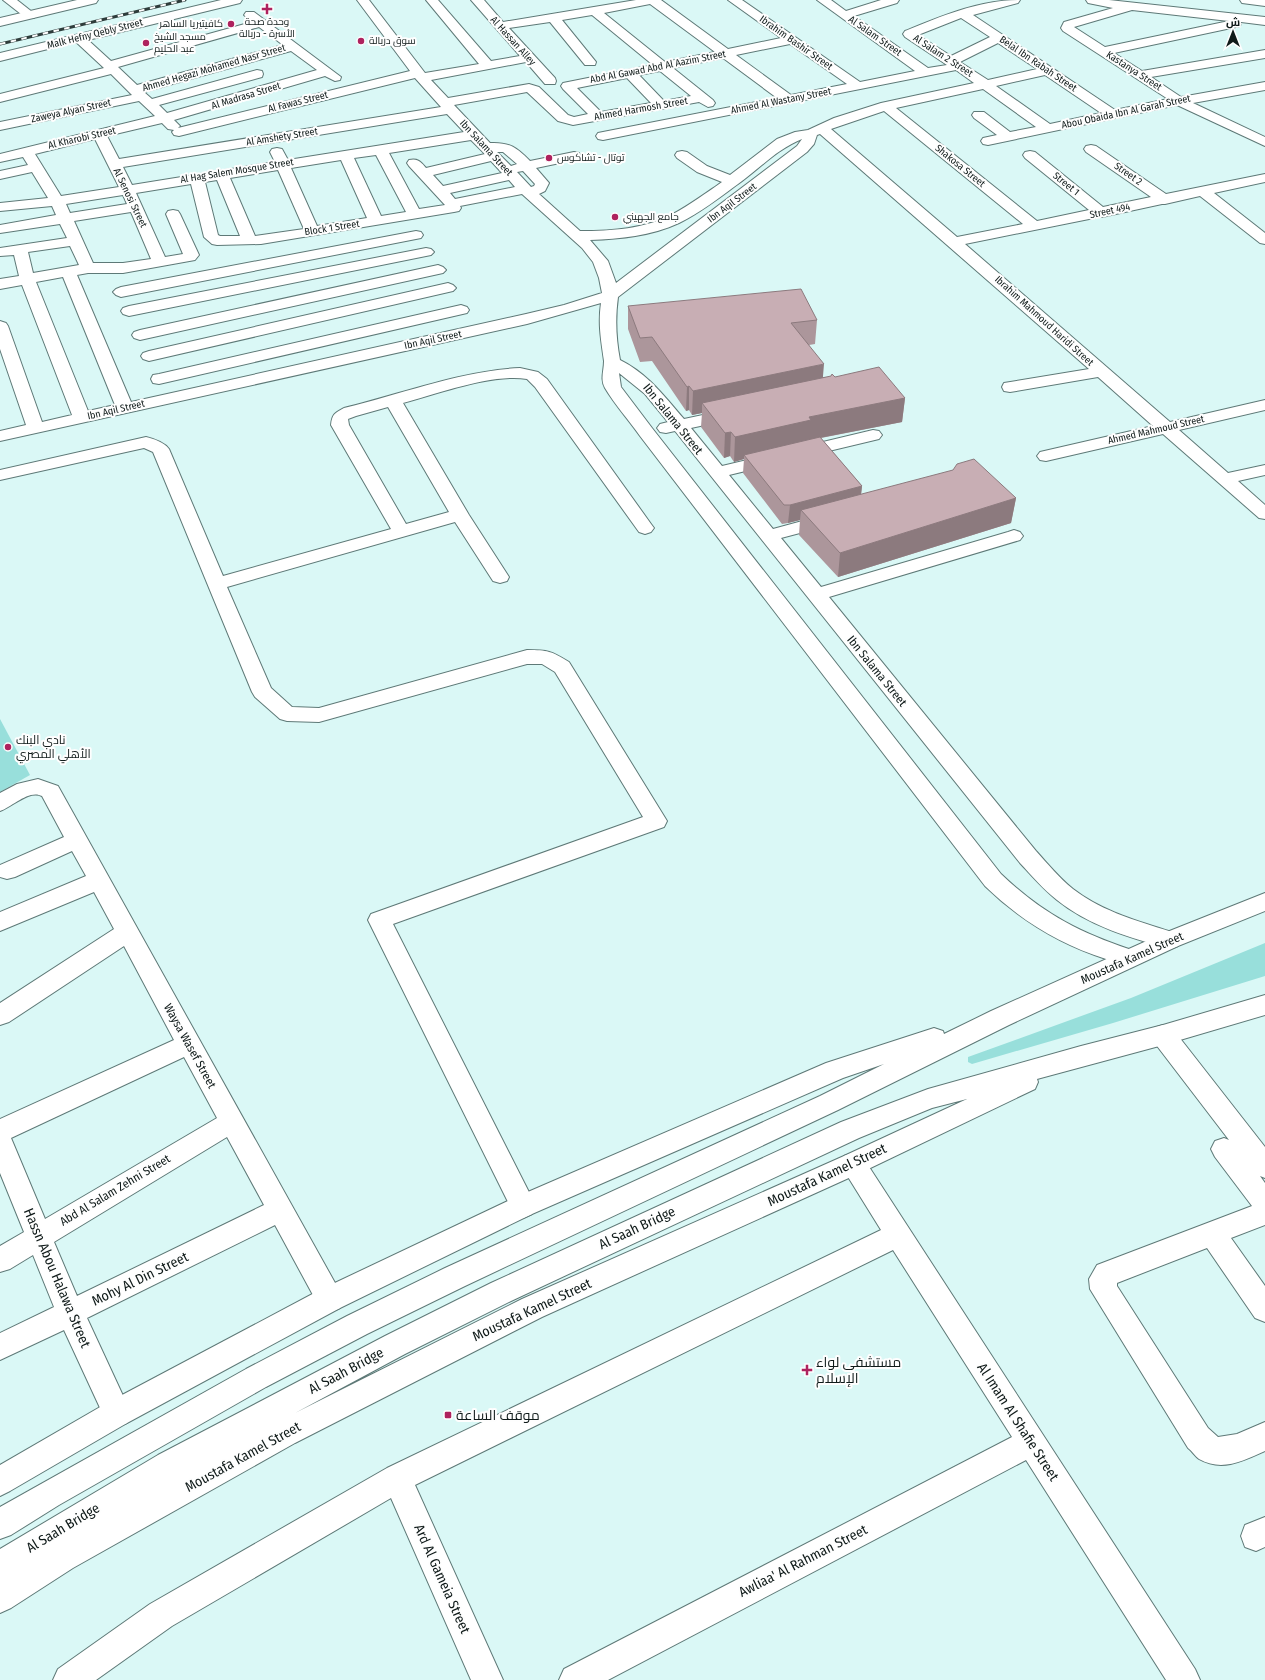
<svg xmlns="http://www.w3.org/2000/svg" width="1265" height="1680" font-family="'Fira Sans Condensed',Cairo,sans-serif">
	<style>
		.green { fill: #98dfdb }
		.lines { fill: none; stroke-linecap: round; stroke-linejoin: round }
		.minor-casing { stroke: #5e7977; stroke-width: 2 }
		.major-casing { stroke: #5e7977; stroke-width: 2 }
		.minor { fill: #fff; fill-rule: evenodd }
		.major { fill: #fff; fill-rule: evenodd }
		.rail-casing { stroke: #2e3c3b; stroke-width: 3 }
		.rail { stroke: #fefefe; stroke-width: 2; stroke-dasharray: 5.5; stroke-linecap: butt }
		.wall { fill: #ac969b }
		.shaded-wall { fill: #8c7a7e }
		.building { fill: #c8aeb4; stroke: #8c7a7e }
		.poi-dot { fill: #ae225e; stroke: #fefefe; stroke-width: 1.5 }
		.labels { text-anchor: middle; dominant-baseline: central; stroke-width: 4; stroke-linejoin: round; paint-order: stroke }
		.far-poi-label { font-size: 10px; fill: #0f1a19; stroke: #fefefe; text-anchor: start }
		.far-street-label { font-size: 10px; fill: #0f1a19; stroke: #fefefe }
		.street-label { font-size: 12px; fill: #0f1a19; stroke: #fefefe }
		.poi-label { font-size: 12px; fill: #0f1a19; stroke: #fefefe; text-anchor: start }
		.near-street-label { font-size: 14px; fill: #0f1a19; stroke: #fefefe }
		.near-poi-label { font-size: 14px; fill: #0f1a19; stroke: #fefefe; text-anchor: start }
	</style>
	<rect width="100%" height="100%" fill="#daf8f6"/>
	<g class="green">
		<polygon points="0,719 30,775 0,792"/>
		<polygon points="1265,943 1265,976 1113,1023 972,1064 968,1062 968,1057 1131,998"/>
	</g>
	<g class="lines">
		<g class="minor-casing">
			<g id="minor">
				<polygon points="3,0 17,0 36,15 34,18 26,18"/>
				<path d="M221,0H242L240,3L88,40L111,61L252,22L244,15L246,12H254L341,77L340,80L335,81L325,76L174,120L180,126L178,128L410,71L357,0H369L425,73L479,64L426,0H438L491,61L520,56L471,0H484L503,22L636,0H661L728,49L781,38L728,0H742L860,82L915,71L817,0H831L846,11L881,0H899L897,3L854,16L928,68L947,65L905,37L903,34L905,31C942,16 979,0 1020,0L1018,3L973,15L1115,110L1168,99L1063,31L1061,28L1064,22L1113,8L1088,3L1086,0H1109L1265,17V25L1241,22L1240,26L1236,27L1114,53L1142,71L1265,50V58L1151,77L1181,97L1265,82V90L1193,103L1265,137V146L1177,105L988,145L983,144L981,141L983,138L997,135L974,118L972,115L974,112H984L1010,132L1036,127L983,89L896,108L1037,221L1089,210L1025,158L1023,155L1025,152L1030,151L1035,152L1103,207L1151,197L1086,152L1084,149L1086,146L1091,145L1096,146L1166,194L1265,174V182L1214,193L1265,233V244L1260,243L1200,196L1165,204H1162L1102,217H1099L965,244L1170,422L1265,400V410L1179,430L1228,473L1265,465V475L1238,481L1265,505V519L1259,518L1163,434L1046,461L1040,460L1037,456L1040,452L1153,426L1098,377L1010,392L1004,391L1002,387L1004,383L1089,369L820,134L817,135L814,144L807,152L618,297C615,319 616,339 620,360C648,374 664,396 684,419L731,409L737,410L739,414L737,418L691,428L722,466L873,430L879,431L882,435L879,439L729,475L773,529L828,514L834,516L837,520L834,524L781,538L821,587L1008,532L1014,530L1020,532L1023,536L1020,540L829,597L1036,851C1048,864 1059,878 1073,889C1104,913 1142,922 1178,934L1182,940L1178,946L1170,949C1131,938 1089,926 1057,900C1043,889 1032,876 1020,863L675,431L666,433L660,432L657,428L660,424L668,422L645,394L619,373L621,387L652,428L1001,874C1044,915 1082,934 1138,952L1142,958L1138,964C1126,968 1117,963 1106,959C1059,944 1020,920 985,886L640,436C629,420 615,405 605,388C600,379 604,371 604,361C601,340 598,324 601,303L527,324L0,441V431L26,425L0,349V321L6,323L8,326L42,422L72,415L22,285L0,289V279L19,276L14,255L0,256V248L67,238L60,224L0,233V225L56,215L52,206L0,211V203L48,198L32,172L0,179V171L28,165L23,157L0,162V154L155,116L139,101L0,130V122L132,95L111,74L0,102V94L104,68L76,42L0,61V53ZM650,4L715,52L665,62L604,13ZM1132,10L1229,21L1105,47L1074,27ZM592,15L653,65L563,83L561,86L563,89L588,114L574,117L568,115L539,87L529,84L448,98L431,80L526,62L545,84H555L556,81L555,78L509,28L550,22L585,65H595L596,62L562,20ZM961,18L990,37L951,56L918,35ZM259,27L283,45L137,85L118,67ZM998,43L1037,69L988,80L960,62ZM790,44L847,84L791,95L736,55ZM291,51L317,70L167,113L159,105L262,77L263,74L262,71L257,70L152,99L144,92ZM723,58L777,98L603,132L598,133L596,136L598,139L603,140L956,70L974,83L881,103L834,118L808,130L795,132L777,139L730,175L707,166L687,152L682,151L677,152L675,155L677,158L697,172L722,182C706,193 690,205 673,214C645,229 611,231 580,231L539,194L545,191L549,183L536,168L579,159L581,156L579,153L574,152L530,161C517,148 510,142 490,143L454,105L527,92L558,121L573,125L699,102L708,107L713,106L715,103L713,100L673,68ZM660,71L691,96L664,101L639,75ZM1045,75L1101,113L1050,124L996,86ZM415,78L441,107L119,159L107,136L162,123L168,129L174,130L172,132L174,135L179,136ZM627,78L651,103L601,112L577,88ZM884,111L1023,224L957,237L831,129ZM447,114L464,132L288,160L282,149L277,148L272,149L270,152L275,162L132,185L123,167ZM95,139L119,187L61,196L35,154ZM802,139L797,146L616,283L608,261L590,240C620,239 651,236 679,223C700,213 720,197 738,184C759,169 777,149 802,139ZM471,140L485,154L426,168C421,162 418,158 409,160L407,163L409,166L445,205L419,209L389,153ZM497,152H503L517,164L511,166ZM376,155L406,212L381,216L354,158ZM341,160L367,218L317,226L291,168ZM491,161L502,173L443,186L433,175ZM278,170L304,229L255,236L230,178ZM523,171L535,184L534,186L531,187L517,172ZM217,180L240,236H220L218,235L205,182ZM509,180L515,187L455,199L450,193ZM191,184L204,237L212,244L217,245L261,244L454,212L459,211L461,208L460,206L522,194L582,248L593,262L599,278L602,293L564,305L526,314L131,402L77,275L88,273H123L195,260L199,255L180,214L178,211L173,210L168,211L166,214L183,254L165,257L136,193ZM123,195L127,204L70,213L66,204ZM131,212L151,259L123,263H93L74,221ZM70,246L79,265L33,273L28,252ZM63,277L115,405L88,411L36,282Z"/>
				<polygon points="1240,0 1265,0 1265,6 1242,3"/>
				<polygon points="416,231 421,232 423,235 421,238 121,297 116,295 113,292 116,289 121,287"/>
				<polygon points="426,248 431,249 434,252 431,255 129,316 123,314 121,311 123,308 129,306"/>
				<polygon points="438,265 443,267 446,270 443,273 140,340 134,338 132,335 134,332 140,330"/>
				<polygon points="448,283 453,285 456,288 453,291 149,361 143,359 141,356 143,353 149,351"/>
				<polygon points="461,305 467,307 469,310 467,313 159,384 153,383 151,379 153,375 159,374"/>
				<path d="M520,368L538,372L547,379L651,524L654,528L651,532L645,534L639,532L535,387L527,379C493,373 437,394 403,403L469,515L509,577L507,581L500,583L493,581L455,522L227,587L271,688L292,707L319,708L527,650C548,650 551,651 569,662L667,821L664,827L393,924L536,1206L532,1214L523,1218L514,1214L368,920L371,914L643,817L555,672L542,664H527L319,722L287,721L280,719L255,697L252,692L153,452L144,448L0,480V470L146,437C154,439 164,442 169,449L223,576L391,529L331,425C332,414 335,413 344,408C402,394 460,371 520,368ZM388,407L449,512L406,524L349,425L348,419L356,416Z"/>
				<path d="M38,779L58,786L344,1299L340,1308L330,1312L320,1308L275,1225L87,1318L131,1413L127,1423L117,1427L107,1423L64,1330L0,1360V1333L54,1307L33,1255L10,1269L0,1272V1246L24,1232L0,1173V1119L174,1040L124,946L9,1022L0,1025V1003L114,929L94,892L0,931V912L86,876L72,851L15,877L7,879L0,877V865L64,837L42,796C29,789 12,807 0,811V793L17,784ZM184,1057L217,1118L45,1219L11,1138ZM227,1137L264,1205L77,1296L54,1242Z"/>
				<path d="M1163,1025L1172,1028L1265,1147V1178L1260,1176L1265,1183V1225L1231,1238L1265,1286V1322L1255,1318L1207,1248L1117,1283V1286L1208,1428L1218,1437L1237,1434L1265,1422V1451C1243,1461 1222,1472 1199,1459C1195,1456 1192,1451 1188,1448L1090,1289L1089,1279L1097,1265L1252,1206L1215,1157L1211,1149L1215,1141L1224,1138L1229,1140L1154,1042L1151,1035L1154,1028Z"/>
				<polygon points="853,1153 862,1156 1195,1669 1200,1680 1166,1680 1026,1460 608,1680 559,1680 564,1669 1012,1437 893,1250 415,1485 503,1680 471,1680 391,1498 172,1626 96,1680 53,1680 58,1669 150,1604 387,1468 881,1230 840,1164 844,1156"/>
				<polygon points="1265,1517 1265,1547 1256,1551 1245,1547 1241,1536 1245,1525"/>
			</g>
		</g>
		<g class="major-casing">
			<g id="major">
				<polygon points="77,0 98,0 96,3 0,26 0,18"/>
				<polygon points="1265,893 1265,911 1178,946 1009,1025 838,1110 465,1286 367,1334 266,1387 59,1505 11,1535 0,1539 0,1507 246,1369 347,1316 445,1268 820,1096 884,1064 843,1078 532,1214 340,1308 127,1423 10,1491 0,1496 0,1465 107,1403 320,1290 514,1198 826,1063 934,1028 943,1031 944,1034 991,1011 1162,934"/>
				<path d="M1265,995V1015L1163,1045L1037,1079L1038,1082L1035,1089L862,1172L542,1317L295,1443L73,1568L11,1608L0,1613V1549L158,1455L385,1336L491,1283L841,1122L928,1089L1081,1046L1163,1025ZM967,1099L844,1156L522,1299L295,1413L405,1354L511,1301L859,1138L932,1108Z"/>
			</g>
		</g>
		<use href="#minor" class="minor"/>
		<use href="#major" class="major"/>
		<g class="rail-casing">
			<polyline id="rail" points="0,44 185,0"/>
		</g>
		<use href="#rail" class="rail"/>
	</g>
	<polygon class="wall" points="628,306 817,320 815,344 809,345 823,377 835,377 905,398 902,422 821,438 862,486 861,494 1016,498 1011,523 838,577 799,535 800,520 788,523 782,524 743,473 744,459 734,462 730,456 724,458 701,427 702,413 692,415 689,410 686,411 652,361 640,362 628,329"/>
	<g class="shaded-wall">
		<polygon points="824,364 822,388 702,403 702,413 692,415 693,391"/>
		<polygon points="689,386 689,410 686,411 687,387"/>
		<polygon points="905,398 902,422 809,440 744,455 744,459 734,462 735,437 809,417"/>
		<polygon points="731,432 730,456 724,458 725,433"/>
		<polygon points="862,486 860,504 801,510 800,520 788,523 790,505"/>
		<polygon points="1016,498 1011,523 838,577 840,553"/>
	</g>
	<g class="building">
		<polygon points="801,289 817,320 791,323 824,364 693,391 689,386 687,387 652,337 640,338 628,306"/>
		<polygon points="879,367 905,398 809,417 811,420 735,437 731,432 725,433 702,403 831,376 832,374 835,377"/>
		<polygon points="820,437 862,486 790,505 784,505 744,455"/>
		<polygon points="974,459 1016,498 840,553 801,510 953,470 957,464"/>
	</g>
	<g class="poi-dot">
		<path d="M265 3h4v4h4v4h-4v4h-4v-4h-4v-4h4z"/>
		<circle cx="231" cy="24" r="4"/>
		<circle cx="361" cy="41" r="4"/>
		<circle cx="146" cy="43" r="4"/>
		<circle cx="549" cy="158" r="4"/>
		<circle cx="615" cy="217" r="4"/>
		<circle cx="8" cy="747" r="4"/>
		<path d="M805 1364h4v4h4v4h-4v4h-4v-4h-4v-4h4z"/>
		<rect x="444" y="1411" width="8" height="8" rx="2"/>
	</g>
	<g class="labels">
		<g class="far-poi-label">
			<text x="267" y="22" text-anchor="middle">وحدة صحة<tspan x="267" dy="12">الأسرة - دربالة</tspan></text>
			<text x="223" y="24" text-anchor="end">كافيتيريا الساهر</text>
			<text x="154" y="37">مسجد الشيخ<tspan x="154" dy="12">عبد الحليم</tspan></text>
			<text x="369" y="41">سوق دربالة</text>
			<text x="557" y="158">توتال - تشاكوس</text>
			<text x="623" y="217">جامع الجهيني</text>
		</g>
		<g class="far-street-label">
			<text transform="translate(95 34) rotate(-14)">Malk Hefny Qebly Street</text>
			<text transform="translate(875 36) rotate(35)">Al Salam Street</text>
			<text transform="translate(513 41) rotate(48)">Al Hassan Alley</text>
			<text transform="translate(796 43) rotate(35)">Ibrahim Bashir Street</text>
			<text transform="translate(943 56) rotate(33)">Al Salam 2 Street</text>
			<text transform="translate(1038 64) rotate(34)">Belal Ibn Rabah Street</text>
			<text transform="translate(658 67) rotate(-11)">Abd Al Gawad Abd Al Aazim Street</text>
			<text transform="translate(214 68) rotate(-16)">Ahmed Hegazi Mohamed Nasr Street</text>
			<text transform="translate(1134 71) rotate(33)">Kastanya Street</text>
			<text transform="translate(246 96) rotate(-17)">Al Madrasa Street</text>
			<text transform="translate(781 101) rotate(-11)">Ahmed Al Wastany Street</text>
			<text transform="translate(298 102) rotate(-14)">Al Fawas Street</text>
			<text transform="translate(641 109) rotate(-10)">Ahmed Harmosh Street</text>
			<text transform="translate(71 111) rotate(-12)">Zaweya Alyan Street</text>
			<text transform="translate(1126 112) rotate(-12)">Abou Obaida Ibn Al Garah Street</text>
			<text transform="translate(282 137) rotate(-9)">Al Amshety Street</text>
			<text transform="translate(82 138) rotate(-13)">Al Kharobi Street</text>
			<text transform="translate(486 148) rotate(47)">Ibn Salama Street</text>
			<text transform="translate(960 166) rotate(39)">Shakosa Street</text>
			<text transform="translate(237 171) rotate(-9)">Al Hag Salem Mosque Street</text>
			<text transform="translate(1128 174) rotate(35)">Street 2</text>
			<text transform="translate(1066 184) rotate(39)">Street 1</text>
			<text transform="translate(130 198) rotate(64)">Al Senosi Street</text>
			<text transform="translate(732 203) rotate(-37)">Ibn Aqil Street</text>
			<text transform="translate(1110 211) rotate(-12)">Street 494</text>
			<text transform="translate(332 228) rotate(-9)">Block 1 Street</text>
			<text transform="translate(1044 321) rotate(42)">Ibrahim Mahmoud Haridi Street</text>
			<text transform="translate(433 340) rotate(-12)">Ibn Aqil Street</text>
			<text transform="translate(116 410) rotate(-13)">Ibn Aqil Street</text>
			<text transform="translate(1156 430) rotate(-13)">Ahmed Mahmoud Street</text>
		</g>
		<g class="street-label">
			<text transform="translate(673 419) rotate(51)">Ibn Salama Street</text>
			<text transform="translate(877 671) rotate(51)">Ibn Salama Street</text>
			<text transform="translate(1132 958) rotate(-24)">Moustafa Kamel Street</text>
			<text transform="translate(190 1046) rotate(61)">Waysa Wasef Street</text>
			<text transform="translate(115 1190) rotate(-31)">Abd Al Salam Zehni Street</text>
		</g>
		<g class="poi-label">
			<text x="16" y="740">نادي البنك<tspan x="16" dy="14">الأهلي المصري</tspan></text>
		</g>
		<g class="near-street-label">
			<text transform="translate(827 1175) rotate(-25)">Moustafa Kamel Street</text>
			<text transform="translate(637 1228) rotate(-25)">Al Saah Bridge</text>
			<text transform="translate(57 1278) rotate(67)">Hassn Abou Halawa Street</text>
			<text transform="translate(140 1279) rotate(-26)">Mohy Al Din Street</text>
			<text transform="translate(532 1310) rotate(-25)">Moustafa Kamel Street</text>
			<text transform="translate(346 1371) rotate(-28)">Al Saah Bridge</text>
			<text transform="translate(1018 1422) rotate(57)">Al Imam Al Shafie Street</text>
			<text transform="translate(243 1457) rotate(-29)">Moustafa Kamel Street</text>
			<text transform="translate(63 1528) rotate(-31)">Al Saah Bridge</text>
			<text transform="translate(803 1561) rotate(-27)">Awliaa' Al Rahman Street</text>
			<text transform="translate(442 1579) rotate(66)">Ard Al Gameia Street</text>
		</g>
		<g class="near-poi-label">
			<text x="816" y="1362">مستشفى لواء<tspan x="816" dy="16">الإسلام</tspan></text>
			<text x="456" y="1415">موقف الساعة</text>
		</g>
	</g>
	<g transform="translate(1233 32)" stroke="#fefefe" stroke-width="3" paint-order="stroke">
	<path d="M0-3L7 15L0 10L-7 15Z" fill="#0f1a19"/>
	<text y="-6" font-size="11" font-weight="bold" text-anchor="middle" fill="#0f1a19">ش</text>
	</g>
</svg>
